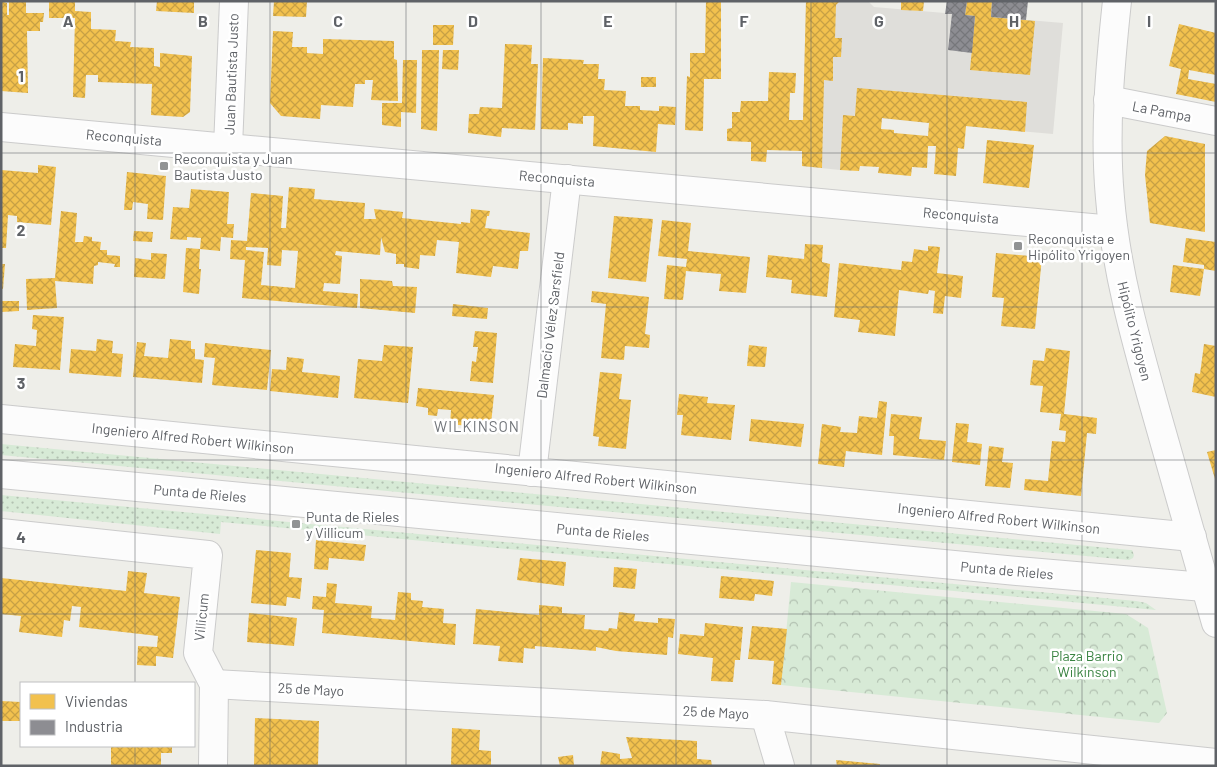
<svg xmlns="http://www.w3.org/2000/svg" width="1217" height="767" font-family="Barlow,sans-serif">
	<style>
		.industrial { fill: #dfdeda }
		.grass { fill: url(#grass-dots) }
		.park { fill: url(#park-crowns) }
		.homes { fill: url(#homes-cross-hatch); fill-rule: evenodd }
		.industry { fill: url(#industry-cross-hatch) }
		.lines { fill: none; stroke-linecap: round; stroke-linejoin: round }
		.street-casing { stroke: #cbcbcb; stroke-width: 30 }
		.secondary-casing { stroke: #cbcbcb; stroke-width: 30 }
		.street { stroke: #fcfcfc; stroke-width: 28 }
		.secondary { stroke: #fcfcfc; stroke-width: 28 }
		.grid { fill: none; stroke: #5f6267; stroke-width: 1; stroke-opacity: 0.55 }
		.poi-dot { fill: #919394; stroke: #fff; stroke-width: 2 }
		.labels { text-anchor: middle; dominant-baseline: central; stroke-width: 5; stroke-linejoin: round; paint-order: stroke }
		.street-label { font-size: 14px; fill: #5f6267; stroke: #fff }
		.poi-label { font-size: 14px; fill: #5f6267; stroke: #fff; text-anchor: start }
		.park-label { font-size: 14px; fill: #398341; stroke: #fff }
		.neighbourhood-label { font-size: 15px; letter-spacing: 1px; fill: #707479; stroke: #fff }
		.grid-label { font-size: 16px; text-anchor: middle; font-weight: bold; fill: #5f6267; stroke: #fff; stroke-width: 5; stroke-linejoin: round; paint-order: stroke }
	</style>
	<defs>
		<pattern id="grass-dots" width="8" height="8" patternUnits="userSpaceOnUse" patternTransform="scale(1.25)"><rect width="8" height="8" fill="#d7ead6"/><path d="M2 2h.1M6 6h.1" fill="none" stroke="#b2c1b1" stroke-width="1.8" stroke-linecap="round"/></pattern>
		<pattern id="park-crowns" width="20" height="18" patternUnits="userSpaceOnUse" patternTransform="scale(1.25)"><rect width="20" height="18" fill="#d7ead6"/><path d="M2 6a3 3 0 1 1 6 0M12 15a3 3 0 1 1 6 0" fill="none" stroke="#b2c1b1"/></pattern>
		<pattern id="homes-cross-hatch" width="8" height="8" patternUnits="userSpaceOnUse" patternTransform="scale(1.25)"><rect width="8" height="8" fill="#f2c14e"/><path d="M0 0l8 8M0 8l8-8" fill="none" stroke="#c7a045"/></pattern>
		<pattern id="industry-cross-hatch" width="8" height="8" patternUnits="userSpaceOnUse" patternTransform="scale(1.25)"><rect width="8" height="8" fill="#8d8d92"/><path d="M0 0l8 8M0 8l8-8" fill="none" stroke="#76777b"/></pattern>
	</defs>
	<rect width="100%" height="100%" fill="#eeeee9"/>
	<polygon class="industrial" points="806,1 868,1 874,7 1063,23 1053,134 843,115 840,170 802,166"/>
	<g class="grass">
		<polygon points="1,444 1130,550 1132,550 1134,555 1133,558 1129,560 1,455"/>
		<polygon points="1,495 1136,601 1146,603 1156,610 221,522 220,534 1,511"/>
	</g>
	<polygon class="park" points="791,582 1126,614 1148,628 1167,713 1159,723 781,685"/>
	<g class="homes">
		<polygon points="1,1 7,3 7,15 9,15 9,1 26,1 26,13 44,13 43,22 40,22 40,31 27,31 28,93 1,91"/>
		<polygon points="49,1 75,1 75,11 91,12 91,29 116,30 115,41 131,42 130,47 154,48 154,66 160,67 160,53 192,56 190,112 183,117 151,115 152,84 98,82 98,75 86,75 85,98 73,97 75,18 49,18"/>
		<polygon points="157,1 194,1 194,13 156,11"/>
		<polygon points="274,1 307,1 306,17 273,16"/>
		<polygon points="706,1 721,1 721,79 704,79 703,131 685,130 687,76 690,77 690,53 705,53"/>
		<polygon points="806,1 840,1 836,5 835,38 842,38 841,57 833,57 833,81 824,80 822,168 802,166 802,151 767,150 766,162 751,161 751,142 727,141 727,129 732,128 732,112 740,112 741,101 768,101 769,72 796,73 795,93 790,93 789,120 803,120"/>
		<polygon points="901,1 924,1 923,11 901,10"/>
		<polygon points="967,1 992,1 991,17 1035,21 1030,75 970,70 975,16 965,15"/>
		<polygon points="1179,24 1216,33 1216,75 1189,70 1188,79 1216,84 1216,102 1176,94 1181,69 1169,66"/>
		<polygon points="433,25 454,25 453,45 433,45"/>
		<polygon points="273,31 293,32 292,47 307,47 307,53 323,54 323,39 394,41 394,59 397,60 398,101 371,100 373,80 365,80 365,84 355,84 353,107 321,105 320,119 281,116 270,103"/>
		<polygon points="505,44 532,45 531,64 538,64 535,130 502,128 501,137 468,133 469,114 479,114 480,107 502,108"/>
		<polygon points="422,50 439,50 437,131 421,129"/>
		<polygon points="443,50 459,50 458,70 442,69"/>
		<polygon points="543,58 584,60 583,64 599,64 598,79 605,79 604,90 626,91 625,106 640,106 640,110 659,111 659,106 676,107 675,125 658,124 656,152 593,146 594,116 583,116 583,124 568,123 568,130 541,129"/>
		<polygon points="403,60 417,60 416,113 401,112 401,127 382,125 382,103 402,103"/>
		<rect x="641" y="77" width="15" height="10"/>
		<path d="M857,88L1027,102L1025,132L966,126L964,149L958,148L956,176L934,174L936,146H928L927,168L912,167L911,176L878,173L879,167L860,166L859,171L840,170L843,115L855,116ZM882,118L929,123L928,136L894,133V130L881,129Z"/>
		<polygon points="1165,136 1205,144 1205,232 1150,223 1145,175 1147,151"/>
		<polygon points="987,140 1034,145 1029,188 983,183"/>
		<polygon points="38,165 56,167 51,225 17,222 17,216 8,215 6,248 1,248 1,170 38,173"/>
		<polygon points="127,172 166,176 163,220 147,219 148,204 133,202 132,210 124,210"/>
		<path d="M289,187L315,189L314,199L365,203L364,219H376L374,209L403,212L402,218L461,224V222L470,223L471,209L490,211L489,216H487L485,228L530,233L528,251H520L518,269L493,266L491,277L456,273L459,242L437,240L435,256L420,255L419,269L404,267V264H396V254L385,252L381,237L380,255L336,251L335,255L342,256L340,284L324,283L323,291L358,294L357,308L242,298L245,260L230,259L231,240L247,241L251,193L283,196L281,228H286ZM246,247L268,248L267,265L281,266L282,250L298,251L295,288L261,285L264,252L246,250Z"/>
		<polygon points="191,189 229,192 227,224 234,224 233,238 221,237 220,251 200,249 201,238 187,237 187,240 170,239 173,207 189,208"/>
		<polygon points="61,211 77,213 75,242 83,242 84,236 92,237 92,241 101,242 100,250 107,250 107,255 120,256 120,267 114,267 115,264 98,262 98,265 94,266 93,284 55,281 57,308 27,310 26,279 55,278"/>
		<polygon points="614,216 653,219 646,282 608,278"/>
		<polygon points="662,220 691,223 688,251 750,257 746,293 719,291 721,274 686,271 683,300 664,299 667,265 686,267 687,259 658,256"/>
		<polygon points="134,231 153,232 152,242 133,241"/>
		<polygon points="1186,238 1216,242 1216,271 1204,269 1204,265 1183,262"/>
		<polygon points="805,244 823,245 822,262 830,264 827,297 791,293 792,280 766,277 768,255 804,259"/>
		<polygon points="928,246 940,247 937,273 963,276 961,298 945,296 943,314 933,313 935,291 929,290 928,294 899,290 895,336 858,332 860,320 834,317 839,263 901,270 902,261 912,262 914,249 928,251"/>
		<polygon points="186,248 200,249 199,269 201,269 199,294 183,292"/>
		<polygon points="151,253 167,254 165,279 134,277 135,258 151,260"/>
		<polygon points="996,253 1042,257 1035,329 1001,326 1004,298 992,297"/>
		<polygon points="1,264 5,264 3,289 1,289"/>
		<polygon points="1173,265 1204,269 1200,296 1170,292"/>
		<polygon points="360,279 392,281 393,286 417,287 415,313 360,308"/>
		<polygon points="592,291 649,297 645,334 650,335 649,348 625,346 624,360 601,358 606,304 591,302"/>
		<polygon points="1,301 19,301 19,311 1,312"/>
		<polygon points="453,304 488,308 487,319 452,316"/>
		<polygon points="33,315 64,317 60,370 13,367 15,344 36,346 37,330 32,329"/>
		<polygon points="475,331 497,333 493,383 470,381 472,361 476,362 478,347 473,347"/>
		<polygon points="97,339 113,341 112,353 123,354 121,377 69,373 71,349 96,351"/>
		<polygon points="170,339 191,341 191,349 195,349 195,359 204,360 202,383 133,377 137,342 146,343 144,356 168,358"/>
		<polygon points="205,343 271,350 267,390 212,385 215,358 204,357"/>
		<polygon points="1204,344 1216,346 1216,397 1192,392 1195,373 1200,374"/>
		<polygon points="384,345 413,347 408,403 354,398 358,359 382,361"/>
		<polygon points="749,345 767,347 765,367 747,366"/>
		<polygon points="1046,348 1070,351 1064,414 1097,418 1096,434 1087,433 1081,496 1024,490 1025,479 1048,481 1052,441 1065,442 1066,431 1059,430 1061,414 1040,412 1043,386 1030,385 1033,360 1044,361"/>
		<polygon points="287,357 304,359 302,372 340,376 338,398 270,391 272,369 286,370"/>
		<polygon points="600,372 622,374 619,399 631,400 626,449 598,446 599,437 593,436"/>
		<polygon points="418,388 494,395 491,424 469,422 468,426 450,424 451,410 438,409 437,416 428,415 428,408 416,406"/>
		<polygon points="679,394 708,397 707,403 735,405 731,440 681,435 683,415 677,415"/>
		<polygon points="879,401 887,402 882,455 846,451 844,467 818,464 822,424 841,427 840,432 857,433 859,416 877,418"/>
		<polygon points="891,414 922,417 919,439 946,441 944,460 893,455 894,436 889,436"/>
		<polygon points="751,419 804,424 801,447 749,441"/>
		<polygon points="956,423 969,424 967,442 982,444 980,465 952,462"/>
		<polygon points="989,446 1004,448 1002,462 1013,463 1010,488 985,486"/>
		<polygon points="1216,450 1216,479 1215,479 1207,452"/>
		<polygon points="316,540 366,545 364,561 329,558 328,570 314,569"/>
		<polygon points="256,550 291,553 289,577 302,578 300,599 287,597 286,606 251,603"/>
		<polygon points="520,558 566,562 564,586 517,580"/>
		<polygon points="614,567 637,569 635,589 613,587"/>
		<polygon points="128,571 147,573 144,593 180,597 173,658 156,656 156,666 137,665 138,646 157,647 158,636 79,627 81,607 72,606 70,621 64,620 62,637 19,632 21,616 1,614 1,578 126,591"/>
		<polygon points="721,576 774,581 772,596 755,594 754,601 719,598"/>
		<polygon points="327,583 337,584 335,603 372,606 371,618 395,620 398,592 411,593 411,600 423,601 422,607 444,609 443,623 456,624 455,645 322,633 324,610 312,609 313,596 326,597"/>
		<polygon points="539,605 562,607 562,613 585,615 584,629 608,631 609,628 617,629 619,612 635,614 634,621 658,623 658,618 675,619 673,638 668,637 667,655 616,651 596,647 596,651 535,646 535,649 524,648 523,663 498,661 500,646 473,644 476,609 539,615"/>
		<polygon points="249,613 297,618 294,646 247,642"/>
		<polygon points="705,623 743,627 740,660 735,660 733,682 711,681 713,658 678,654 680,634 704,636"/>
		<polygon points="752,626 787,629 781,685 772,684 774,661 748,659"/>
		<polygon points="1,701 21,702 21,721 1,721"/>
		<polygon points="255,718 319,721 318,766 254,766"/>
		<polygon points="452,728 480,730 479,750 491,751 491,766 451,766"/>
		<polygon points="626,737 697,741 697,759 711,760 712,766 600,766 602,751 620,754 620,759 632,758"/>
		<polygon points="111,746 172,746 172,753 161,753 161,766 111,766"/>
		<polygon points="573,755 574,766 560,766 558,757"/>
		<polygon points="836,760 880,764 880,766 837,766"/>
	</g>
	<g class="industry">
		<polygon points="947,1 967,1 965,15 975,16 972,53 948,50 952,14 945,14"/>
		<polygon points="992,1 1028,1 1026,20 991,17"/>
	</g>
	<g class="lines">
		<g class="street-casing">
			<g id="street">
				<polyline points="1108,100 1216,121"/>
				<polyline points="1,127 1113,230"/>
				<polyline points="228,147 234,1"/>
				<polyline points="1,419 1192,537"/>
				<polyline points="532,472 567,179"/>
				<polyline points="1,533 208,555 198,653 214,684 213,766"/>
				<polyline points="214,684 765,715 1216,763"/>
				<polyline points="765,715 780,766"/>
			</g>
		</g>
		<g class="secondary-casing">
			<g id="secondary">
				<path d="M1117,1C1110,67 1104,132 1110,198C1116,271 1136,341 1156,412C1176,482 1196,553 1216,623"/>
				<polyline points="1,474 1017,571 1216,588"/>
			</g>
		</g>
		<use href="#street" class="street"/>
		<use href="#secondary" class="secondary"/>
	</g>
	<path class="grid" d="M135,1V683M270,1V766M406,1V766M541,1V766M676,1V766M811,1V766M947,1V766M1082,1V766M1,153H1216M1,307H1216M1,460H1216M1,614H1216M135,746V766"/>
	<g class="poi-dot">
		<rect x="159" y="161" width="10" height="10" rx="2.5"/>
		<rect x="1013" y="241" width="10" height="10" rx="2.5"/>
		<rect x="291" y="519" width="10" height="10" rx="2.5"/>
	</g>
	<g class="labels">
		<g class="street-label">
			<text transform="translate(231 74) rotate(-88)">Juan Bautista Justo</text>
			<text transform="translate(1162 111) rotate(11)">La Pampa</text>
			<text transform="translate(124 137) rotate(5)">Reconquista</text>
			<text transform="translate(557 178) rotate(5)">Reconquista</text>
			<text transform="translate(961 215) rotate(5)">Reconquista</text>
			<text transform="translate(550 325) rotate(-83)">Dalmacio Vélez Sarsfield</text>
			<text transform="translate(1135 331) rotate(76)">Hipólito Yrigoyen</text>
			<text transform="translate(193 438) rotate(6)">Ingeniero Alfred Robert Wilkinson</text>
			<text transform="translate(596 478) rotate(6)">Ingeniero Alfred Robert Wilkinson</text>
			<text transform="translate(200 493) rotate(5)">Punta de Rieles</text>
			<text transform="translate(999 518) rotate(6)">Ingeniero Alfred Robert Wilkinson</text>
			<text transform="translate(603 532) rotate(5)">Punta de Rieles</text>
			<text transform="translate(1007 570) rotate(5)">Punta de Rieles</text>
			<text transform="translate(201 617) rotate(-84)">Villicum</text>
			<text transform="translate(311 689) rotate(3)">25 de Mayo</text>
			<text transform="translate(716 712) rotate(3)">25 de Mayo</text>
		</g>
		<g class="poi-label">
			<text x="174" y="158">Reconquista y Juan<tspan x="174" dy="16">Bautista Justo</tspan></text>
			<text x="1028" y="238">Reconquista e<tspan x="1028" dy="16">Hipólito Yrigoyen</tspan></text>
			<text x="306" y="516">Punta de Rieles<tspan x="306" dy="16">y Villicum</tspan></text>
		</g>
		<g class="park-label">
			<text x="1087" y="655">Plaza Barrio<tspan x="1087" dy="16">Wilkinson</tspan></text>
		</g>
		<g class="neighbourhood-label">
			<text x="477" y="426">WILKINSON</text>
		</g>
	</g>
	<g class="grid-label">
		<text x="68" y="27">A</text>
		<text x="203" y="27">B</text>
		<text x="338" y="27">C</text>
		<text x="473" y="27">D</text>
		<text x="608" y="27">E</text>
		<text x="744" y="27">F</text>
		<text x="879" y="27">G</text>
		<text x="1014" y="27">H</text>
		<text x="1149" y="27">I</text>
		<text x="21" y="82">1</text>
		<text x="21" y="236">2</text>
		<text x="21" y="389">3</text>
		<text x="21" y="543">4</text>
	</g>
	<rect width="1217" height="767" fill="none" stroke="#5f6267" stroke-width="5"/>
	<rect x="20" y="682" width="175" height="65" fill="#ffffff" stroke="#bfc0c2"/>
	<rect x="30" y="694" width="25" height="15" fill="#f2c14e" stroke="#bfc0c2"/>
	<text x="65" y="707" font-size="15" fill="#5f6267">Viviendas</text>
	<rect x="30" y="720" width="25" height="15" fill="#8d8d92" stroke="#bfc0c2"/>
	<text x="65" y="732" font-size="15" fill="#5f6267">Industria</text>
</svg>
